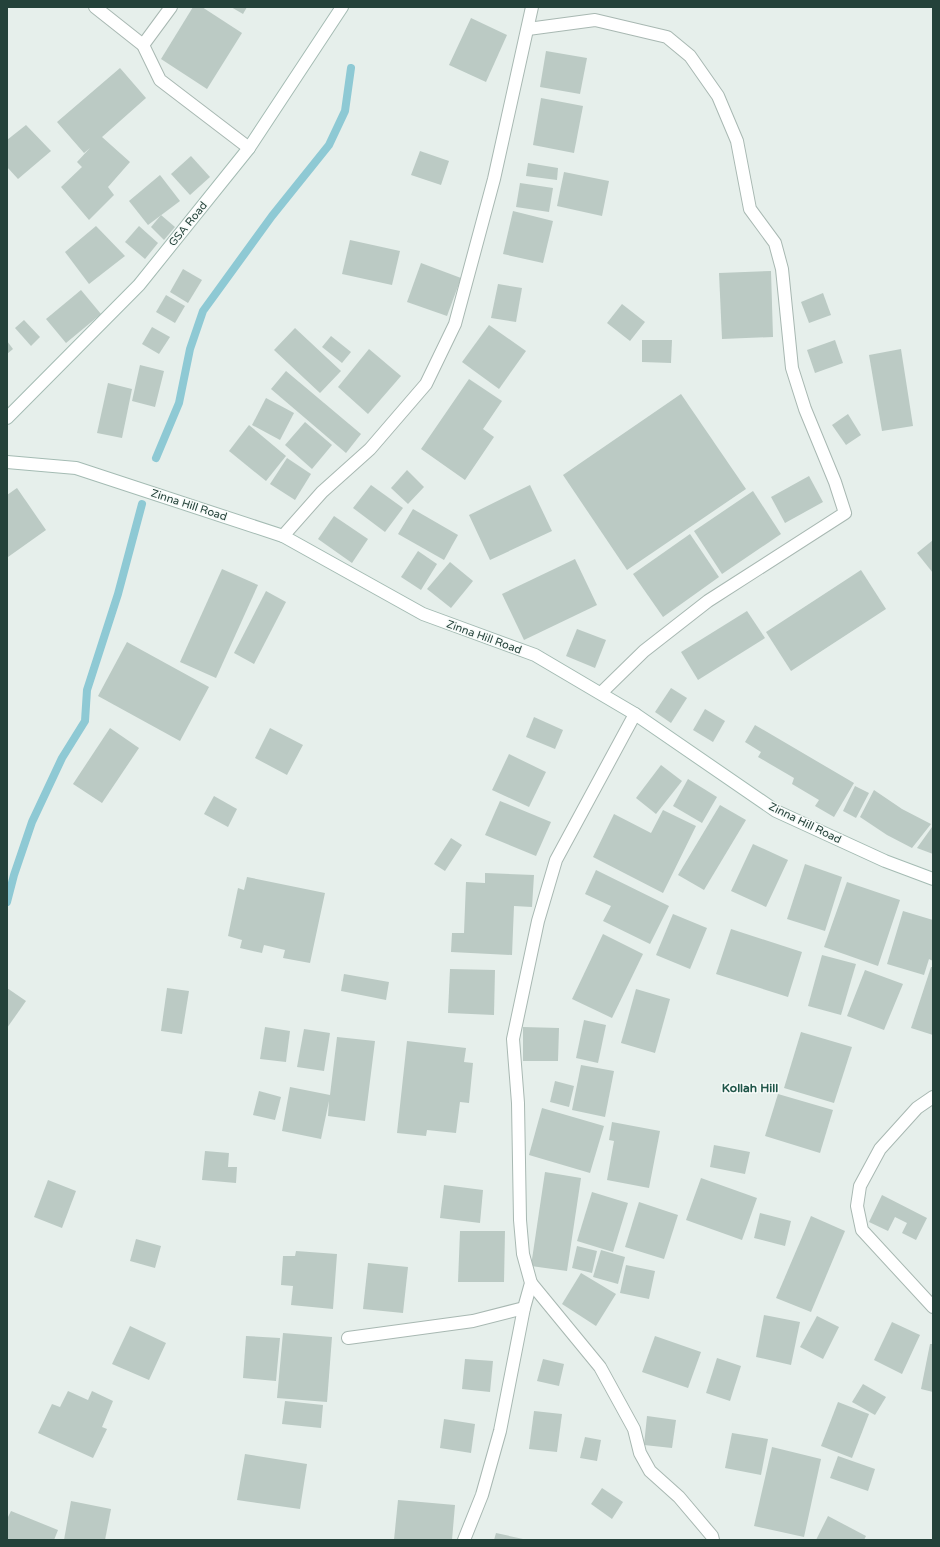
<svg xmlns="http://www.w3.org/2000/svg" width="940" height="1547" font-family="'Varela Round',sans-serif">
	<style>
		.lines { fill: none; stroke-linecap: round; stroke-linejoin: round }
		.stream { stroke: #8ec9d4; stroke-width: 8 }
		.building { fill: #bbcac4 }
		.street-casing { stroke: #a8b8b2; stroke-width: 14 }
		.secondary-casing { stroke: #a4bbb3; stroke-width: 14 }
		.street { stroke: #fff; stroke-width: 12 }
		.secondary { stroke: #fff; stroke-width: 12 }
		.labels { text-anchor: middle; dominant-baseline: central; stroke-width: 3; stroke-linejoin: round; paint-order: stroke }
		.street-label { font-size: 11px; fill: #24423a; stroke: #f7fbf9 }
		.neighbourhood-label { font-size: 12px; font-weight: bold; fill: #1f5548; stroke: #f7fbf9 }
	</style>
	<rect width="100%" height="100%" fill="#e6efeb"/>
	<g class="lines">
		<g class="stream">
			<polyline points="156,458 179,403 190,349 203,311 272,216 329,145 345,111 351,68"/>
			<polyline points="7,902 14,875 32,822 62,758 85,721 87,690 118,594 142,504"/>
		</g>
	</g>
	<g class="building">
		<polygon points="193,7 202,7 242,33 207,89 161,59"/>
		<polygon points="231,7 247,7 243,14"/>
		<polygon points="471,18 507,35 486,82 449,65"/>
		<polygon points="546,51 587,58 580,94 540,87"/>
		<polygon points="120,68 146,98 102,137 130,162 108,187 114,195 89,220 61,187 82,167 77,162 90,148 84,153 57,122"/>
		<polygon points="541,98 583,106 574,153 533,145"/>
		<polygon points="26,125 51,151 18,179 7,167 7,140"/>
		<polygon points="420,151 449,161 441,185 411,175"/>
		<polygon points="191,156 210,177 190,195 171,174"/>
		<polygon points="528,163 558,168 557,180 526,176"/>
		<polygon points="564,172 609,181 602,216 557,206"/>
		<polygon points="160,175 180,201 148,225 129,201"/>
		<polygon points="520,183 553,188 549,212 516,207"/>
		<polygon points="513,211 553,221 543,263 503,254"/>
		<polygon points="161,215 175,227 164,240 151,227"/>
		<polygon points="96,226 125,256 89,284 65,252"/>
		<polygon points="139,226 158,243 145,259 125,242"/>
		<polygon points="350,240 400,251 392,285 342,274"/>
		<polygon points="421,263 461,278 447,316 407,302"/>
		<polygon points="183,269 202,280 188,303 170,292"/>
		<polygon points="771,271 773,337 722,339 719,273"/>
		<polygon points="498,284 522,288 516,322 491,318"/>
		<polygon points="81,290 101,314 66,343 46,319"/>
		<polygon points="823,293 831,315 809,323 801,302"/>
		<polygon points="166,295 185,306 175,323 156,312"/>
		<polygon points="622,304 645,322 630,341 607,323"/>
		<polygon points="24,320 40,337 31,346 15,328"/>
		<polygon points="489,325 526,351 499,389 462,362"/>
		<polygon points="152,327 170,337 159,354 142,344"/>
		<polygon points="295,328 341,371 320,393 274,350"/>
		<polygon points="331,336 351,352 342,363 322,347"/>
		<polygon points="642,340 672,340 671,363 642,362"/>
		<polygon points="835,340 843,363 815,373 807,350"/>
		<polygon points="7,341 13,349 7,354"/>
		<polygon points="369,349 401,376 368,414 338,387"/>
		<polygon points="901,349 913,426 882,431 869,355"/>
		<polygon points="140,365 164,371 155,407 132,401"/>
		<polygon points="286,371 361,434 346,453 271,389"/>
		<polygon points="469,379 502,401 483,429 494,437 465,480 421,449"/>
		<polygon points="108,383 132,389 122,438 97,433"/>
		<polygon points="681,394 746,489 627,570 563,475"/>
		<polygon points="266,398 294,413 280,440 252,425"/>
		<polygon points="848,414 861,435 846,445 832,425"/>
		<polygon points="305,422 332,445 312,469 285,445"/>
		<polygon points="249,425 286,456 266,481 229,451"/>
		<polygon points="287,458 311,474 295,500 270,484"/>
		<polygon points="407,470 424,487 408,504 391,488"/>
		<polygon points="809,476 823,502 785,523 771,497"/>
		<polygon points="371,485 403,508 385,532 353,508"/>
		<polygon points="530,485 552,531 490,560 469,515"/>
		<polygon points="17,488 46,530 8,557 7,495"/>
		<polygon points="753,491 781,534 722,574 694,531"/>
		<polygon points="413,509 458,535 444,560 398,534"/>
		<polygon points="334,516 368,539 352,563 318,539"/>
		<polygon points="690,534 719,577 663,617 633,574"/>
		<polygon points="933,540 933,573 917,553"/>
		<polygon points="418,551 437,564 421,590 401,577"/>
		<polygon points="575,559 597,605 524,640 502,594"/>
		<polygon points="450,562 473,581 451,608 427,589"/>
		<polygon points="222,569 258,585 216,678 180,662"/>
		<polygon points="861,570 886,609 791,671 766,632"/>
		<polygon points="266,591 286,602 254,664 234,653"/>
		<polygon points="747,611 765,638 698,680 681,652"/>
		<polygon points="577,629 606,640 595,668 566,656"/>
		<polygon points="127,642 209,687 180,741 98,696"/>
		<polygon points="671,688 687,698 671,723 655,712"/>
		<polygon points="705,709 725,721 713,742 693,730"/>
		<polygon points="534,717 563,730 555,749 526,737"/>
		<polygon points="755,725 854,783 834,817 815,806 819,800 792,784 794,778 758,757 761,752 745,742"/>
		<polygon points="110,728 139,748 102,803 73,784"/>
		<polygon points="270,728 303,745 287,775 255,758"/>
		<polygon points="509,754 546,772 529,807 492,790"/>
		<polygon points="661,765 682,781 656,814 636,798"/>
		<polygon points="688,779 717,797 702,823 673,806"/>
		<polygon points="855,786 869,793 856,818 843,811"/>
		<polygon points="874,790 902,809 931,824 912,848 887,835 860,817"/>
		<polygon points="214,796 237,809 228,827 204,814"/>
		<polygon points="500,801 551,822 536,856 485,835"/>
		<polygon points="720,805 746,820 704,890 678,875"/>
		<polygon points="663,810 696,826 663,893 593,857 614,814 651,833"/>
		<polygon points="932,827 933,828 933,854 917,848"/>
		<polygon points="451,838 462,845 445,871 434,864"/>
		<polygon points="753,844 788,860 766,907 731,891"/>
		<polygon points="805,864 842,877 825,931 787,919"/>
		<polygon points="596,870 669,906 650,944 603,921 611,906 585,894"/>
		<polygon points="485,873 534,875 532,907 514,906 512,955 451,952 452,933 464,933 466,882 485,883"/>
		<polygon points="247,877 325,893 310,963 283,958 285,950 264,945 262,953 240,948 242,940 228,936 238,888 244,890"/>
		<polygon points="847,882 900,900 878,966 824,947"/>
		<polygon points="903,911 933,920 933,961 929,959 924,975 887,964"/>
		<polygon points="673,914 707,928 690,969 656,955"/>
		<polygon points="731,929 802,952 788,997 716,974"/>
		<polygon points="603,934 643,954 612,1018 572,999"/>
		<polygon points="822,955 856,964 841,1015 808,1006"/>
		<polygon points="931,967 933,967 933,1035 911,1028"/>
		<polygon points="450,969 495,970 494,1015 448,1013"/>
		<polygon points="865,970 903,984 884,1030 847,1016"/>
		<polygon points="344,974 389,982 386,1000 341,991"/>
		<polygon points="7,988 26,1001 7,1028"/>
		<polygon points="167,988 189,991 182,1034 161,1031"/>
		<polygon points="636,989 670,999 655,1053 621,1043"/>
		<polygon points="584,1020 606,1025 598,1063 576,1058"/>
		<polygon points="265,1027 290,1031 286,1062 260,1059"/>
		<polygon points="523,1027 559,1028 558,1061 523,1061"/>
		<polygon points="304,1029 330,1033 324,1071 297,1067"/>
		<polygon points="801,1032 852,1047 834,1103 784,1088"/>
		<polygon points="337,1037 375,1041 365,1121 328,1116 329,1101 321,1139 282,1131 290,1087 330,1095"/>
		<polygon points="407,1041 466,1048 464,1062 473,1063 469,1103 460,1102 456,1133 427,1130 426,1136 397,1133"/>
		<polygon points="581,1065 614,1071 605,1117 572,1110"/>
		<polygon points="555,1081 574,1086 569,1107 550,1102"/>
		<polygon points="259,1091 281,1097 275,1120 253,1115"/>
		<polygon points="778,1094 833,1110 820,1153 765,1136"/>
		<polygon points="542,1108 604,1126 590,1173 529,1155"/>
		<polygon points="612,1122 660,1131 649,1188 607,1180 614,1141 609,1140"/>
		<polygon points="714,1145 750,1152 745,1174 710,1167"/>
		<polygon points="205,1151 229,1153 228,1167 237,1167 236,1183 202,1180"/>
		<polygon points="545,1172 581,1178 567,1271 531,1266"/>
		<polygon points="701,1178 757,1198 742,1240 686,1220"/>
		<polygon points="48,1180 76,1191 62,1228 34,1217"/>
		<polygon points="444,1185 483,1190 480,1223 440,1218"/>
		<polygon points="592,1192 628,1203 613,1252 577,1241"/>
		<polygon points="882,1195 927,1218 916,1240 902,1233 907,1223 895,1217 888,1231 869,1222"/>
		<polygon points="639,1202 678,1215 664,1259 625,1247"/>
		<polygon points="760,1213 791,1221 785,1246 754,1238"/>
		<polygon points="811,1216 845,1231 811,1312 776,1298"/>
		<polygon points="460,1231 505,1231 504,1282 458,1282"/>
		<polygon points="136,1239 161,1246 155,1268 130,1261"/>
		<polygon points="577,1246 597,1251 592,1273 572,1268"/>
		<polygon points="601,1250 625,1257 618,1284 593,1277"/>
		<polygon points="296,1251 337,1254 333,1309 291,1305 293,1286 281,1285 283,1256 295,1256"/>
		<polygon points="368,1263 408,1267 403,1313 363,1309"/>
		<polygon points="626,1265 655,1271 649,1299 620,1293"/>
		<polygon points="581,1273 616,1294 596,1326 562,1304"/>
		<polygon points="764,1315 800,1322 791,1365 756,1357"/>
		<polygon points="817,1316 839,1327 823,1359 800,1347"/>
		<polygon points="892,1322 920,1335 902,1374 874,1360"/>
		<polygon points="130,1326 166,1343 149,1380 112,1364"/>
		<polygon points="283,1333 332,1337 327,1402 277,1398"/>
		<polygon points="246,1336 280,1338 276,1381 243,1378"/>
		<polygon points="655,1336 701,1352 688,1388 642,1372"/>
		<polygon points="930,1344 933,1344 933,1392 921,1389"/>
		<polygon points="717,1358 741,1366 730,1401 706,1393"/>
		<polygon points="465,1359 493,1361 490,1392 462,1389"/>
		<polygon points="543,1359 564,1364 559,1386 537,1381"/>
		<polygon points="863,1384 886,1397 875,1415 852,1402"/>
		<polygon points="68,1391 88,1400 92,1391 113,1401 102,1427 107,1429 93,1458 38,1433 52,1404 60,1407"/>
		<polygon points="285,1401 323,1405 321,1428 282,1424"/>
		<polygon points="838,1402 869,1414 852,1458 821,1446"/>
		<polygon points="534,1411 562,1414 557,1452 529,1449"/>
		<polygon points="647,1416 676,1420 672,1448 644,1445"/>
		<polygon points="444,1419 475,1424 471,1453 440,1448"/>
		<polygon points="732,1433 768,1439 761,1475 725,1468"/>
		<polygon points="585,1437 601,1440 597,1461 580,1458"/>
		<polygon points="772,1447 821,1459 804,1537 754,1526"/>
		<polygon points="245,1454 307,1464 300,1509 237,1500"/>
		<polygon points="838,1456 875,1469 868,1491 830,1478"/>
		<polygon points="602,1488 623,1502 612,1519 591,1504"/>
		<polygon points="398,1500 455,1505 452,1540 394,1540"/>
		<polygon points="71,1501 111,1509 105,1540 64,1540"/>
		<polygon points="11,1511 58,1530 54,1540 7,1540 7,1519"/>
		<polygon points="828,1516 866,1536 864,1540 816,1540"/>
		<polygon points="496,1533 523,1539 523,1540 494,1540"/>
	</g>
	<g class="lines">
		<g class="street-casing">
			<g id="street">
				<polyline points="95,7 143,45 160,80 249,148"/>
				<polyline points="528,29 595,20 667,37 690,56 718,96 737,141 750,209 775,243 782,269 792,368 805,409 835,482 845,513 708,601 644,651 601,693"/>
				<polyline points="143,45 171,7"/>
				<polyline points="283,536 322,492 370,449 426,384 455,324 494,179 532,7"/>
				<polyline points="933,1097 917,1108 880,1149 860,1186 857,1206 862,1230 933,1307"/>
				<polyline points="531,1283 600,1367 634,1429 640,1453 650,1471 679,1497 712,1536 713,1540"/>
				<polyline points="348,1338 473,1321 524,1308"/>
				<polyline points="464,1540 482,1495 500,1431 524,1308 531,1283 523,1254 520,1220 518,1103 513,1039 538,921 556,860 635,714"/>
			</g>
		</g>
		<g class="secondary-casing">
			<g id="secondary">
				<polyline points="7,418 139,285 249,148 342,7"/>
				<polyline points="7,462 76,468 283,536 423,614 535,655 635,714 776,811 885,861 933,879"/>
			</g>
		</g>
		<use href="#street" class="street"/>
		<use href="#secondary" class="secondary"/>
	</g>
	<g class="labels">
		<g class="street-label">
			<text transform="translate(188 224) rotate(-51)">GSA Road</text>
			<text transform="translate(189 505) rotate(18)">Zinna Hill Road</text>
			<text transform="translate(484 637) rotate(20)">Zinna Hill Road</text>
			<text transform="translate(805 823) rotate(26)">Zinna Hill Road</text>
		</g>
		<g class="neighbourhood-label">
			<text x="750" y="1088">Kollah Hill</text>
		</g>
	</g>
	<rect width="940" height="1547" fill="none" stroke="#24423a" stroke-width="16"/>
</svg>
